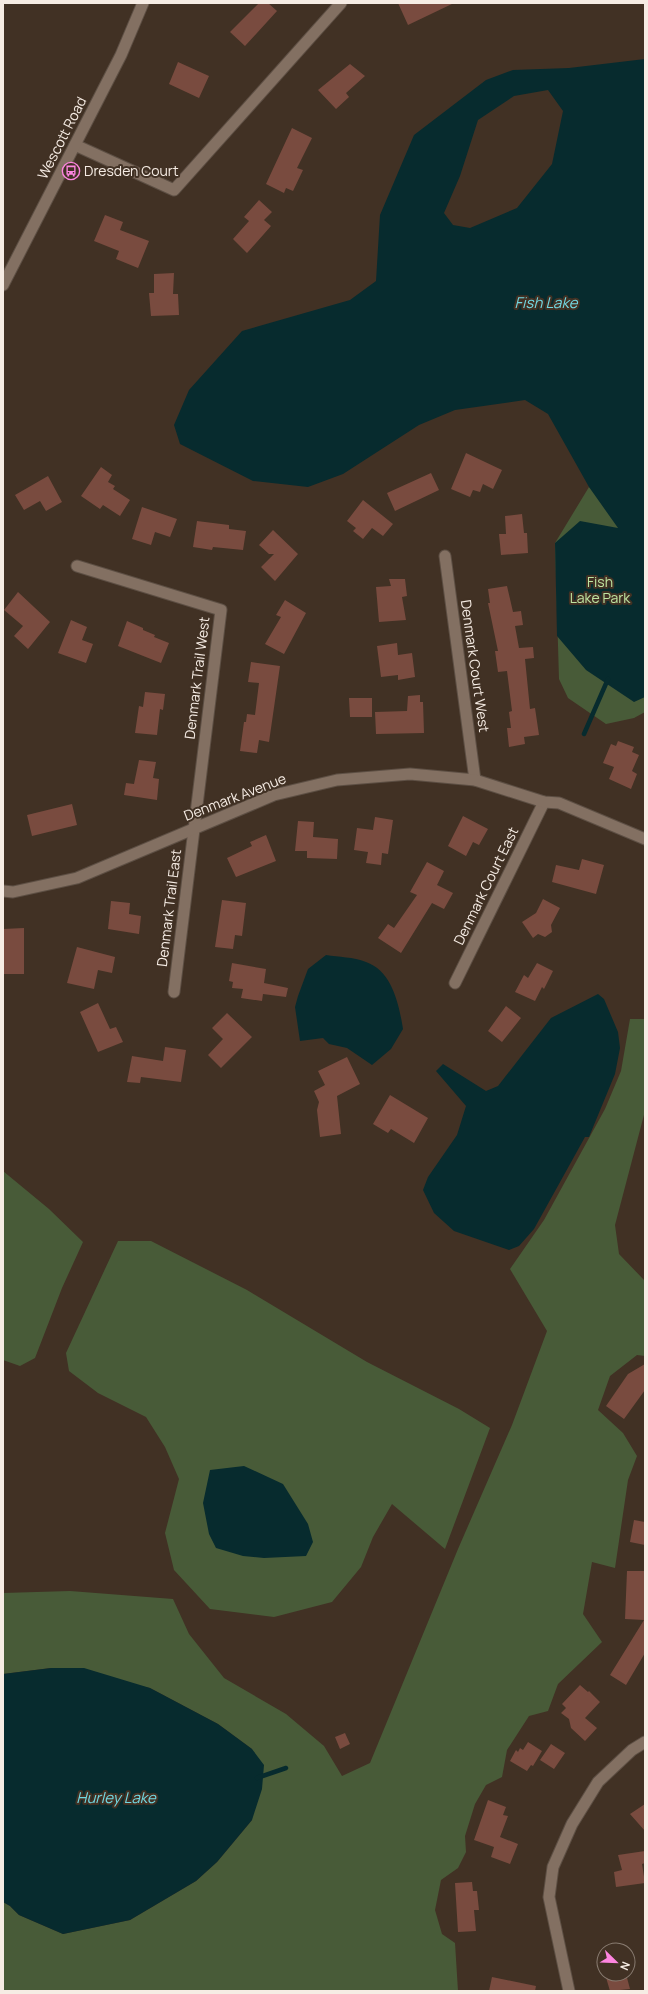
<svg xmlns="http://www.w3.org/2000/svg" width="648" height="1994" viewBox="0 0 648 1994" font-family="Manrope,sans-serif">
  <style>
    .green { fill: #485b38 }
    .water { fill: #072b2e; fill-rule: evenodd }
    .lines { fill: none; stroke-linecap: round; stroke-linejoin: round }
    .stream { stroke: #072b2e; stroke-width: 4.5 }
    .building { fill: #794b3f }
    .minor-casing { stroke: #5d4f44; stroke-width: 13 }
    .tertiary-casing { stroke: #5d4f44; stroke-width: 13 }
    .minor { stroke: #837062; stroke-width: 11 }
    .tertiary { stroke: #837062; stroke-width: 11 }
    .labels { text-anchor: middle; stroke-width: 4; stroke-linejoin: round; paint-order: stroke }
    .street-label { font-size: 14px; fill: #f6ece4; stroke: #413124 }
    .poi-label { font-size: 14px; fill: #f6ece4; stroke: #413124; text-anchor: start }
    .park-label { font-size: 14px; fill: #bfe4a1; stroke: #413124 }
    .water-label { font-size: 15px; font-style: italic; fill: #72d8e2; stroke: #413124 }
  </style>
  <rect width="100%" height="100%" fill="#413124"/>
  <path class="green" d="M589,487L645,528V712L634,718L606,724L568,698L559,679L555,543Z
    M630,1019H645V1111L615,1225L619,1254L645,1281V1356L637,1355L610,1376L598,1410L623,1433L637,1456L628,1480L615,1568L592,1562L583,1614L602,1642L558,1684L548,1711L529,1716L507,1750L502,1777L486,1785L475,1804L465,1836L466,1852L458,1868L441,1880L435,1910L442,1934L455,1943L458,1991H3V1902L10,1906L19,1915L63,1934L130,1920L196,1881L217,1862L252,1820V1749L218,1724L150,1688L51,1668L3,1674V1593L70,1591L173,1599L189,1634L224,1678L286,1714L324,1746L342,1776L370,1763L458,1549L512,1425L547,1331L510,1269L544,1220L605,1109L621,1071Z
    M3,1171L49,1209L83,1242L62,1288L35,1358L20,1366L3,1360Z
    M118,1241H151L247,1290L367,1362L459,1409L490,1428L445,1549L392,1504L373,1537L361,1567L332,1602L274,1617L210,1609L174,1570L165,1533L179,1479L165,1447L146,1417L98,1393L69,1371L66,1353Z"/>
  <path class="water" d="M645,59V697L634,702L586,670L557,636L555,543L580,521L618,528L589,487L548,414L525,400L455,410L419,425L343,474L308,487L253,481L180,444L174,425L189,390L242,331L350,300L376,281L380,215L414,135L486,80L513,70L569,68ZM548,90L563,111L552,164L517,208L470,228L453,225L444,213L460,176L478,120L514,96Z
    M326,955C339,957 353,957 366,962C392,971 399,1004 403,1029L391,1049L372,1065L347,1048L329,1044L323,1038L300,1041L295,1007L298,996L308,969Z
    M598,994L604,999L618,1032L620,1048L615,1074L589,1137H585L534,1229L519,1246L509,1250L454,1231L434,1213L423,1190L428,1177L457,1135L466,1106L436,1071L443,1064L486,1091L498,1086L551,1018Z
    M244,1466L283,1484L308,1524L313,1542L306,1556L264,1558L243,1556L216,1548L209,1534L203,1503L210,1470Z
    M51,1668H84L150,1688L218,1724L252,1749L264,1765L262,1789L252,1820L217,1862L196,1881L130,1920L63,1934L19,1915L10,1906L3,1902V1674Z"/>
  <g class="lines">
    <path class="stream" d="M584,734L608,679
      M257,1778L286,1768"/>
  </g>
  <path class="building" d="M259,3H268L277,11L245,46L230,32Z
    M398,3H454L408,25Z
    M178,62L209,76L199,98L169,84Z
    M350,64L365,76L346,93L349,97L336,109L318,90Z
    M292,128L312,138L297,168L303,170L293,191L286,188L284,193L266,184Z
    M259,200L272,212L264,220L271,226L247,253L233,239L249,221L244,217Z
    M105,215L123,222L120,230L149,241L138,268L116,259L119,251L94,241Z
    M174,273L173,294H178L179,315L151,316L149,293H154V274Z
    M466,453L502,470L493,489L483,484L480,492L473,490L470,497L451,489Z
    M101,467L112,475L108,482L115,486L113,489L130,500L120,516L103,505L100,509L81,496Z
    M431,473L439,490L395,511L387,493Z
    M48,476L62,502L46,511L40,501L24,510L15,495Z
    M363,500L393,524L383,536L372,528L363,539L353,531L356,528L347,521Z
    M142,507L177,519L170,537L155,532L151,545L132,539Z
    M522,514L524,533H527L528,553L501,555L499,534H506L505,516Z
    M197,521L229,525V529L246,531L243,550L213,547L212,550L193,547Z
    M273,530L298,554L275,581L261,567L274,554H269L259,545Z
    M389,579H405L407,596L402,597L406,620L379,622L376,587L391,586Z
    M507,586L513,612L521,611L523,625L515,626L519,648L533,647L534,658L525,659L530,709L535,708L539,735L524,737L525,744L509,747L507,728H511L509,712L512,711L507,671L498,672L495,651H498L488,603H490L488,589Z
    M18,592L50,622L28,649L14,636L23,626L4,610Z
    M285,600L306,613L284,654L265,644L281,617L276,615Z
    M71,620L87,627L82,640L93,644L86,663L58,653Z
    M127,621L143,628V630L155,635L154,637L169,643L161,663L118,646Z
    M397,643L398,655L412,653L415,677L398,680V675L381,677L377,646Z
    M251,662L280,666L269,742L259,740L257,753L240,751L244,722H246L247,714L255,715L259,683L248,682Z
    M145,692L165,694L163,710L160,709L157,735L135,733L139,706L143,707Z
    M420,695V702H423L424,733L376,734L375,712L407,711L408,696Z
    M349,698H372V717H350Z
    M618,741L634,747L632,752L639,755L632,771L637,774L631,789L609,779L614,767L603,763L611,744L616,746Z
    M139,760L156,762L153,778L159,779L157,800L124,795L126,783L134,784Z
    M72,804L77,825L32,836L27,815Z
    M463,816L488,829L479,845L473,842L466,856L448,846Z
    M375,817L393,820L388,854L382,853L381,865L366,863L368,852L354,850L357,828L373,830Z
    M298,821L314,822L313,837L338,839L337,859L307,858V851H295Z
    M266,835L276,861L236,877L227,858L252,846L250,842Z
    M582,859L604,865L596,894L552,882L556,865L579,870Z
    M427,862L444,871L437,885L453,893L444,909L432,903L401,953L378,938L388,924L394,928L417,895L410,892Z
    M543,899L560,908L551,925L552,932L545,937L538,934L533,938L522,922L536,913Z
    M222,900L246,903L242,936L235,935L233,949L215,947Z
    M111,901L130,903L129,914L141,916L139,934L108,929Z
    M24,928V974H3V929Z
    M77,947L115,957L112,973L98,970L94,989L67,983Z
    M232,963L266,969L264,983L288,988L286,997L263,994L262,1001L241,998L243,989L232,988L233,982L229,981Z
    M537,963L553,971L544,989L542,987L535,1001L515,992L524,975L528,978Z
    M98,1003L110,1029L116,1027L123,1042L98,1052L80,1012Z
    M506,1006L521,1018L502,1042L488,1031Z
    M227,1013L252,1037L221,1068L208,1055L223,1039L212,1028Z
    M165,1047L186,1050L181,1082L141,1077L140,1083L127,1082L132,1056L163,1061Z
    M347,1057L360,1084L337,1096L341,1134L320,1137L317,1110L319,1102L314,1091L325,1085L318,1071Z
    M390,1095L428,1118L414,1143L391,1129L388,1133L373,1124Z
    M645,1364V1390L624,1419L606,1406L628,1374Z
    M634,1520L645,1522V1545L630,1542Z
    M627,1571H645V1653L626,1685L610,1675L644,1620L625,1619Z
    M580,1685L588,1692L589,1691L600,1702L585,1718L597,1728L585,1741L571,1728L569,1719L561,1713L566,1708L562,1704Z
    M345,1733L350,1744L340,1749L335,1737Z
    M528,1742L542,1751L533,1766L531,1765L527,1771L510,1761L516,1750L518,1752L520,1748L523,1750Z
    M551,1744L565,1753L554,1769L540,1760Z
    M488,1800L506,1807L503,1815L508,1816L500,1837L518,1844L510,1864L491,1857L494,1847L474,1840Z
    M645,1804V1831L630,1814Z
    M645,1851V1863L642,1864L645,1883L616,1887L614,1872L622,1870L618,1855Z
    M472,1882L473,1891H477L479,1910H474L476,1931L458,1932L455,1883Z
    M605,1974H626L630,1989L610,1991Z
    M492,1977L536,1986L535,1991H489Z"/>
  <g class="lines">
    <defs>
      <path id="minor" d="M75,145L174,190L341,3
        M445,556L475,780
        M77,566L221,610L174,992
        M455,983L544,802
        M569,1991L549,1897L553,1867L572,1824L598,1782L632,1750L645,1742"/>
      <path id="tertiary" d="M3,285L121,55L143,3
        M3,891L13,892L77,878L274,795L337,780L410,774L475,780L544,802L559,803L645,839"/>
    </defs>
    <use href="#minor" class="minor-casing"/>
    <use href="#tertiary" class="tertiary-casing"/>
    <use href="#minor" class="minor"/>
    <use href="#tertiary" class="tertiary"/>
  </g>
  <defs>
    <symbol id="bus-ring" viewBox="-11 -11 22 22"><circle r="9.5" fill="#413124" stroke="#fe85e0" stroke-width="1.5"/><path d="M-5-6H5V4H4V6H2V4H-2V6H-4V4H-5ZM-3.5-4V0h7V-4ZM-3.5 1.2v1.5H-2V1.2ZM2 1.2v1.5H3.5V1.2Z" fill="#fe85e0"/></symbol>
  </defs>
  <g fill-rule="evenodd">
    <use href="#bus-ring" x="61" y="161" width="20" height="20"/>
  </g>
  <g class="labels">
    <g class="street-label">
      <text transform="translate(62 138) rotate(-63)" y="5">Wescott Road</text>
      <text transform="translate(475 666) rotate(82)" y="5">Denmark Court West</text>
      <text transform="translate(197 678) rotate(-83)" y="5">Denmark Trail West</text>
      <text transform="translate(235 797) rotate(-21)" y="5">Denmark Avenue</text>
      <text transform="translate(486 886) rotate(-64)" y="5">Denmark Court East</text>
      <text transform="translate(169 908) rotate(-83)" y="5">Denmark Trail East</text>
    </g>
    <g class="poi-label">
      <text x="84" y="176">Dresden Court</text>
    </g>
    <g class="park-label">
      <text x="600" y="587">Fish<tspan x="600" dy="16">Lake Park</tspan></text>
    </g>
    <g class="water-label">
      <text x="546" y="308">Fish Lake</text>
      <text x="116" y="1803">Hurley Lake</text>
    </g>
  </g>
  <rect width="648" height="1994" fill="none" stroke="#f6ece4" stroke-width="8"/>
  <g transform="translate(616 1962) rotate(113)"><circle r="19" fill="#413124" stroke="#897c71"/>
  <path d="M0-3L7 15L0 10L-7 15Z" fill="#fe85e0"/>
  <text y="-6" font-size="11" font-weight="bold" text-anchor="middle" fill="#f6ece4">N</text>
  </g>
</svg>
